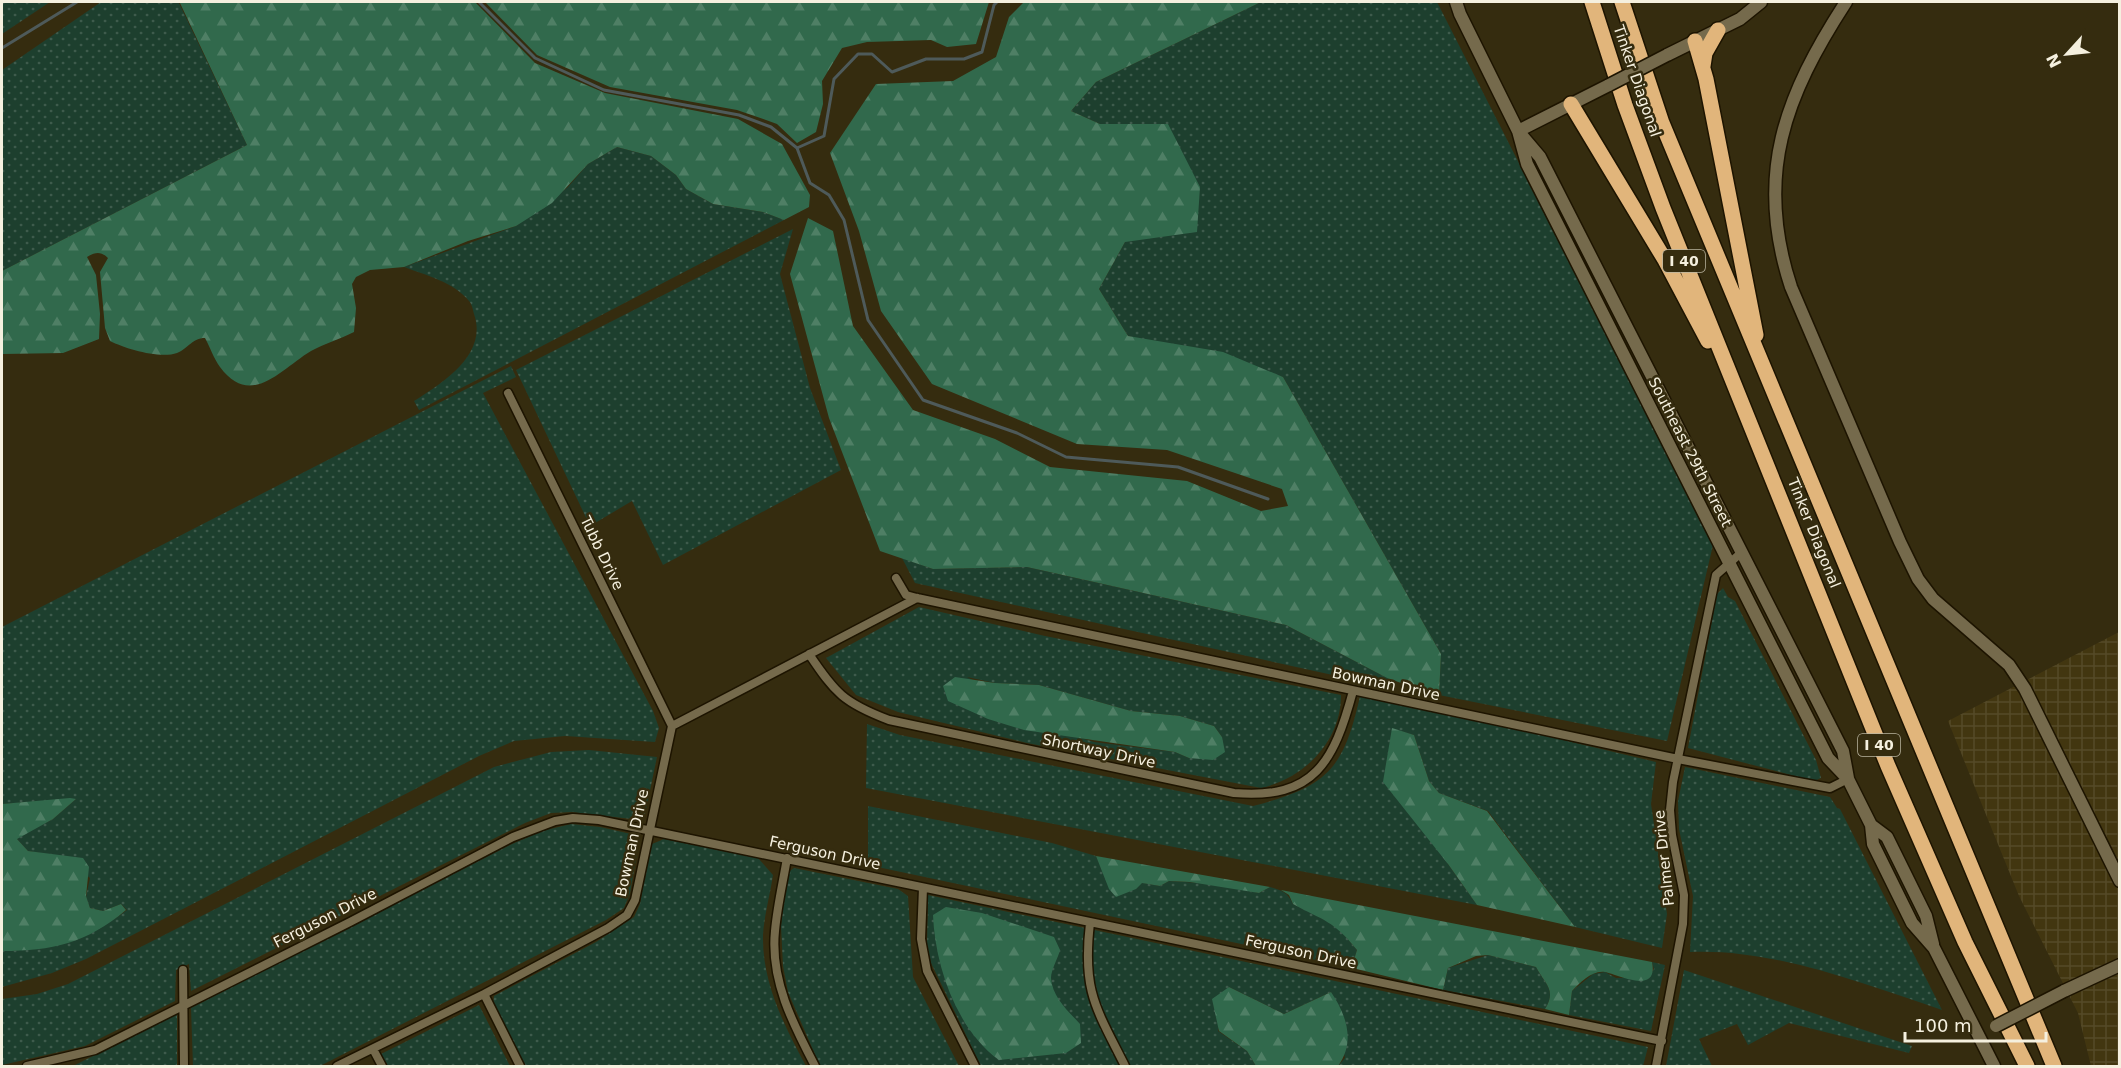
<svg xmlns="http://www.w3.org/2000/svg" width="2121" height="1068" viewBox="0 0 2121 1068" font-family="'DejaVu Sans',sans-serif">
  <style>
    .industrial { fill: url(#industrial-grid) }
    .grass { fill: url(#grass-dots); fill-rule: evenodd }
    .forest { fill: url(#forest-firs) }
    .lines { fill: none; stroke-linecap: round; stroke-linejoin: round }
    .stream { stroke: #4e5a5a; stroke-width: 3 }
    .minor-casing { stroke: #1d1400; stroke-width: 11 }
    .secondary-casing { stroke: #1d1400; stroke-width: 15 }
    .motorway-casing { stroke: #1d1400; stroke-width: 18 }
    .minor { stroke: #756a4c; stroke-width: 8 }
    .secondary { stroke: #756a4c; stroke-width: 12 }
    .motorway { stroke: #e1b57b; stroke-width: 15 }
    .secondary-bridge-casing { stroke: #1d1400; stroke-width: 15; stroke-linecap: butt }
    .secondary-bridge { stroke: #756a4c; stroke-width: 12 }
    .labels { text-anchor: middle; stroke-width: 5; stroke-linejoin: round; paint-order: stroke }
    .shield { fill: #352c0f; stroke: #bbb5a1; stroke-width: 1.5 }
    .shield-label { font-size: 14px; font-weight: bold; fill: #f5f0df }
    .street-label { font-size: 15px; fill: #f5f0df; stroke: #352c0f }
  </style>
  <defs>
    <pattern id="industrial-grid" width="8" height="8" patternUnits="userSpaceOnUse" patternTransform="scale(1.5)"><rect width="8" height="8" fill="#423610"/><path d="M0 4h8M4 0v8" fill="none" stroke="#554a27"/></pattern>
    <pattern id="grass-dots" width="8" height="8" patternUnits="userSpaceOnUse" patternTransform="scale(1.5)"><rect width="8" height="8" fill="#1d3f2e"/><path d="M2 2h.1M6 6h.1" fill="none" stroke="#3e5b4c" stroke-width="1.8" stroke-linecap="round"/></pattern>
    <pattern id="forest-firs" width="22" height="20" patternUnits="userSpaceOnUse" patternTransform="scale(1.5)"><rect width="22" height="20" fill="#31694c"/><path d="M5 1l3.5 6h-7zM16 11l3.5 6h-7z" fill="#4f7f65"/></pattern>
  </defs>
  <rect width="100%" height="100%" fill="#352c0f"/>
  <path class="industrial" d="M2119,632V1066H2091L2078,1013L2019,896L1948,721Z"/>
  <path class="grass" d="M2,2H50L2,34Z
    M101,2L179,3L247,145L2,271V70Z
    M1261,2H1437L1713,545L1667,741L1439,695L1441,654L1283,377L1128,336L1099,289L1125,242L1168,124H1100L1071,111L1096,82Z
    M617,147L651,156L676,175L686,189L713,204L763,212L784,220L419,410L414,401C444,382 488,354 474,314C473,310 472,304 469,301C454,282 425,275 404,267L516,226L568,187L588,164Z
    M793,229L780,274L810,388L841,470L663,565L632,501L590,526L516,370Z
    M511,366L516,377L483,393L653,711L659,728L655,742L565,736L514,741L479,756L86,959L52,973L2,987V951C39,951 97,934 127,910L121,904L103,911L90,908L86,897L90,878L63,857L28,851L16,838L53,819L76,799L2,804V627Z
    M902,558L933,569L1027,567L1286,625L1389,679H1351L915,583Z
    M1723,588L1728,597L1735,601L1816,760L1821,778L1814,781L1688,748L1717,594Z
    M919,607L1045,636L1341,695C1341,741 1305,778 1261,788L1027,743L898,712L856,695L826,658ZM967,677L995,683L1039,685L1131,711L1180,716L1214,726L1222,737L1189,758L1175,752L1094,742L1081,738Z
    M1361,692L1656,762L1651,804L1667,914L1662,948L1575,927L1488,811L1439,793L1429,781L1414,735L1392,729L1448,864L1477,905L866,788L867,724L900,735L1253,806C1330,786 1344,768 1361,692Z
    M589,750L657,757L645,814L640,820L572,812L551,813L525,823L191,991L189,964L176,970L175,1001L85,1046L2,1065V999L37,994L68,984L494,767L551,752Z
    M1685,767L1830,797L1837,808L1840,809L1942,1010C1864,984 1773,948 1690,952L1693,896L1679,829L1678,801Z
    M868,806L1052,843L1096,856L1105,876L1160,886L1169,881L1217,884L1259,893L1270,887C1282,890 1288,893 1293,904L1326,919L1342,932L1357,950L1353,963L1340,965L868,865Z
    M571,824L600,827L640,836L630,893L624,908L606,920L320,1066H193L191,1008L512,844L542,831Z
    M664,839L758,858L773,875C770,895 764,916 763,935C762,983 784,1025 806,1066H525L493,1004L494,996L596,942L634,917L640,904L649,851L652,844Z
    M794,868L898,889L908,896L913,977L959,1066H820L788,992L783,966L781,926L787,873Z
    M928,895L1648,1047L1643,1066H1338L1345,1058L1331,992L1284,1014L1229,987L1218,1031L1247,1051L1256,1066H981L931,963L927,946Z
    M1488,955L1536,967C1545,984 1557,990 1545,1009L1443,990L1448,968Z
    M1652,962L1665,965L1651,1031L1569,1015L1572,991L1593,974L1605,972L1616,978L1649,977L1654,969Z
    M1684,970L1912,1046L1909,1053L1789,1023L1748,1045L1737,1024L1699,1039L1712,1066H1666Z
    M479,1005L510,1066H388L381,1054Z
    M177,1014V1066H73Z"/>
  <path class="forest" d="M174,2H475L535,63L605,93L738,119L782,144L810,195L809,207L784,220L763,212L713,204L686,189L676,175L651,156L617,147L588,164L552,203L516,226L468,241L404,267L370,270L356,277L352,284L356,308L354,332C340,339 324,344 311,351C281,369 251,409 220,367C214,359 210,347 205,338C192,338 189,348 177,353C160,359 126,349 110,341L105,328L100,272L108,258C101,251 95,252 87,257L96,275L100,314L99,339L63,353L2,354V271L247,145L180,3Z
    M485,2H484H989L976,44L947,47L931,40L867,42L842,48L822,81L823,104L816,132L797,143L777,124L766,120L737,110L610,87L537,55Z
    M1024,2H1261L1096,82L1071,111L1100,124H1168L1200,187L1197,232L1125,242L1099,289L1128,336L1223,352L1283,377L1441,654L1439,695L1389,679L1286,625L1027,567L933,569L880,551L829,418L790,274L808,218L833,231L853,326L913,410L995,439L1050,467L1187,481L1261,511L1288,506L1282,489L1167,450L1077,444L932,384L881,311L859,231L830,153L876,84L953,81L996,57L1009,17Z
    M955,677L995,683L1039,685L1131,711L1180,716L1214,726L1222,737L1225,752L1213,760L1189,758L1175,752L1024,730L988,719L948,701L943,686Z
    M1392,728L1414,735L1429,781L1439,793L1487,811L1575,927L1477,905L1448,864L1383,782Z
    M70,798L76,799L53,819L17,839L28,851L83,858L89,867L86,896L90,908L103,911L121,904L126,910C87,943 52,951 2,951V804Z
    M1096,856L1270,887L1259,893L1190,882L1169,881L1160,886L1142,883L1136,889L1116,897L1109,889Z
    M1281,890L1652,962C1659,996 1616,974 1605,972C1592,970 1580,983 1572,991L1569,1015L1545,1009C1557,990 1545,984 1536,967L1488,955L1476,956L1448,968L1443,990L1340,965L1353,963L1357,950C1333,920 1324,921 1293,904L1289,895Z
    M946,907L982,913L1054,937L1060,950C1058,958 1051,970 1051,978C1052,997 1069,1012 1080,1024L1081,1043L1066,1053L999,1060C956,1029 935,965 933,915Z
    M1229,987L1284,1014L1331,992C1346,1014 1356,1042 1338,1066H1256L1247,1051L1219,1031L1212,999Z"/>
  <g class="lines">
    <path class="stream" d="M479,2L535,58L604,90L739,115L771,127L797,148L810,183L829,195L844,220L868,320L923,400L1017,433L1066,457L1178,467L1268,499
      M2,48L77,2
      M797,148L824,136L834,79L858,54H872L892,72L926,59H964L982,52L994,5L997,2"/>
    <defs>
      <path id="minor" d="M508,393L672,726
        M896,578L906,595L917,598L1678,759L1830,788L1848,779
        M809,654C835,693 844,703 889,720L1234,793C1315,800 1334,761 1353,691
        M787,858C783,882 777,907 775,931C770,980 793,1024 815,1066
        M923,888L921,939L927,971L975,1066
        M1090,923C1082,991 1096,1008 1125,1066
        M183,970L184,1066
        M484,994L520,1066
        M373,1049L382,1066
        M27,1066L95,1050L350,922L513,837L555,821L573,818L599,820L1662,1041
        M337,1066L484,994L608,928L627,915L635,900L672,726L917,598
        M1656,1066L1683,924L1684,895L1672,835L1670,810L1673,782L1716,575L1742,552"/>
      <path id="secondary" d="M1456,2L1460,14L1518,131L1540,157L1843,751L1848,778
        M1846,2C1785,96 1754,175 1791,287L1900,542L1918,579L1933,599L2009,665L2025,689L2120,881
        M1667,55L1740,19L1761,2
        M1518,131L1527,164L1828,758L1848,779L1871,825L1873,844L1912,923L1934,948L1994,1066
        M1518,131L1609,85
        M1871,825L1887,837L1926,916L1933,944
        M2064,991L2120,965"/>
      <path id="motorway" d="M1592,2L1625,105L1663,208L1888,766L1965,942L2027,1066
        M1622,2L1662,123L2054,1066
        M1695,41L1706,79L1756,335
        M1703,66L1705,53L1718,30
        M1571,104L1665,260L1708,341"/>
    </defs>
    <use href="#minor" class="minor-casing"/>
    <use href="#secondary" class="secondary-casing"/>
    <use href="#motorway" class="motorway-casing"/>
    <use href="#minor" class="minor"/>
    <use href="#secondary" class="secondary"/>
    <use href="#motorway" class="motorway"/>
    <defs>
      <path id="secondary-bridge" d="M1609,85L1667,55
        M1996,1026L2064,991"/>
    </defs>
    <use href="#secondary-bridge" class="secondary-bridge-casing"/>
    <use href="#secondary-bridge" class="secondary-bridge"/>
  </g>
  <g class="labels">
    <g class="shield">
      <rect x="1663" y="250" width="42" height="22" rx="4.5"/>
      <rect x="1858" y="734" width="42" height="22" rx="4.5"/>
    </g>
    <g class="shield-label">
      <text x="1684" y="266">I 40</text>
      <text x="1879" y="750">I 40</text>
    </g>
    <g class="street-label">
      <text transform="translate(1637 81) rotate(71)" y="5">Tinker Diagonal</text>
      <text transform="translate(1690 452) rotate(63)" y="5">Southeast 29th Street</text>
      <text transform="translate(1814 533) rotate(68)" y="5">Tinker Diagonal</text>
      <text transform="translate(602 553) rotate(64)" y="5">Tubb Drive</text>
      <text transform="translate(1386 684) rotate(12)" y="5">Bowman Drive</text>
      <text transform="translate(1099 751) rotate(12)" y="5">Shortway Drive</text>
      <text transform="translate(632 843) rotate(-78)" y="5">Bowman Drive</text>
      <text transform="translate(825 853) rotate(12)" y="5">Ferguson Drive</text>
      <text transform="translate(1664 858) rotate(-96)" y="5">Palmer Drive</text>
      <text transform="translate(325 918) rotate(-27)" y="5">Ferguson Drive</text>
      <text transform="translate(1301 952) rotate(12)" y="5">Ferguson Drive</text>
    </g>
  </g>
  <rect width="2121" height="1068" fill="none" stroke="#f5f0df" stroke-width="6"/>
  <g transform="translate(2067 54) rotate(243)" stroke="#352c0f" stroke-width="4.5" paint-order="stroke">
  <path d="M0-4.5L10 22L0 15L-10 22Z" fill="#f5f0df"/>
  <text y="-9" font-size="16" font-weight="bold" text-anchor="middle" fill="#f5f0df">N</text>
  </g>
  <path d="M1905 1032v9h141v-9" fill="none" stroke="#f5f0df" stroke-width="3"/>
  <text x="1914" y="1032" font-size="18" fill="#f5f0df" stroke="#352c0f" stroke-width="4.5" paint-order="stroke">100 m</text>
</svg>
